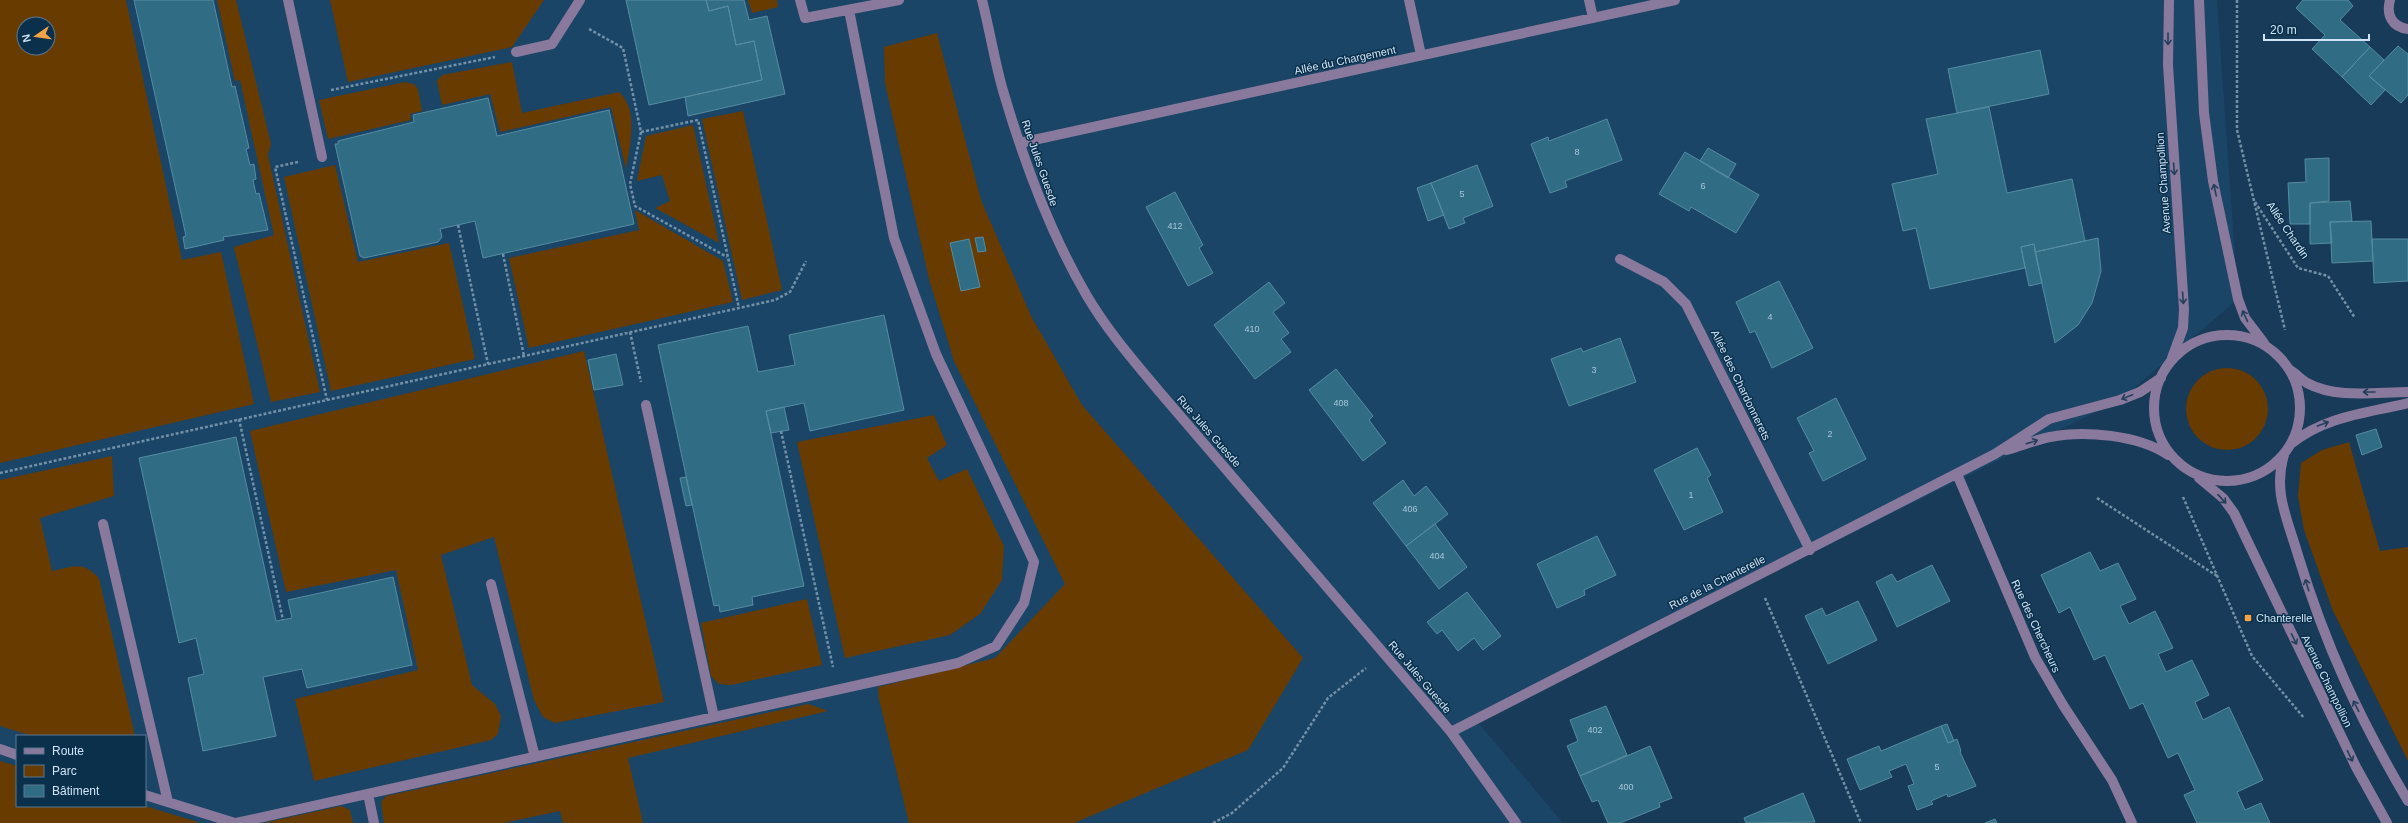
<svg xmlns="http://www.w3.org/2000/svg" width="2408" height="823" viewBox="0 0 2408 823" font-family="Arial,sans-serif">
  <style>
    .built { fill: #1a4567; fill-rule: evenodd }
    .green { fill: #683b00; fill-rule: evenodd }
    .building { fill: #306d84; stroke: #568ca1 }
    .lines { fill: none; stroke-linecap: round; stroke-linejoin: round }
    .path { stroke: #7490a7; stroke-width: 2.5; stroke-dasharray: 3 2; stroke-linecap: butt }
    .minor { stroke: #89799c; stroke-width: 10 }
    .oneway { stroke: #243f5c }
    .poi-dot { fill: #f5a246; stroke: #0b304c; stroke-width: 1.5 }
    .labels { text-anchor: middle; stroke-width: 3; stroke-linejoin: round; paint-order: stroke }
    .number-label { font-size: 9px; fill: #a8c6da }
    .street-label { font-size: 11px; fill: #d0e4f6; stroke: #0b304c }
    .poi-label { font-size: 11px; fill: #d0e4f6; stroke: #0b304c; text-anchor: start }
  </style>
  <rect width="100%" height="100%" fill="#173b58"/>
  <path class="built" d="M0,0H2217L2238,299L2120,400L1476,720L1563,823H0ZM24,24H48V48H24ZM17,736H145V806H17Z"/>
  <path class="green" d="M0,0H126L182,260L221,252L254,404L0,463ZM24,24H48V48H24Z
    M217,0H236L271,144L268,155L320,392L271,402L234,247L274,235L240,80L235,81Z
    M330,0H544L512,47L348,82Z
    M748,0H777L778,7L752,13Z
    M937,33L981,200L1031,316L1082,405L1303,658L1248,750L1074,823H909L879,699L878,687L995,658L1065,584L954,361L929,279L885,83L884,47Z
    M512,62L522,113L619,92C639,110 630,145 626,169L611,107L500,132L490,94L442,105L437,81L442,75Z
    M405,82L414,84L418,89L422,111L410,114L411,120L328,139L319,100Z
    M743,111L782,290L742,300L702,119Z
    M693,125L719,243L655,208L670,201L662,175L637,181L646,136Z
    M335,165L358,262L449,243L475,359L331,391L284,177Z
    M635,210L723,261L733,302L529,348L509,258L639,230Z
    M584,351L664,702L555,723L543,717L534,700L494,537L441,555L472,685L495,704L501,716L498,734L491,740L314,781L295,699L418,670L396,570L286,592L250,431Z
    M2186 409a41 41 0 1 1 82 0a41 41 0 1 1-82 0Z
    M934,415L947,445L927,458L939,481L967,469L1004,546L1002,580L980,614L950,635L845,658L797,442Z
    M2349,442L2380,551L2408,547V761L2333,611L2304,530L2298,496L2301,463L2322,450Z
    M112,456L114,496L40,518L52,571C74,567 81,560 99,578L135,736H32L0,726V480Z
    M807,599L822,665L731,685L719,684L711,676L701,623Z
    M808,704L828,711L628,758L643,823H563L560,811L503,823H384L381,802L386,796Z
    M0,761L17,766V806H145L201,823H0Z
    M341,806L350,810L353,823H263Z"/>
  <path class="building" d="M134,0H213L232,87L235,86L249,148L246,149L250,165L254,164L256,179L253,180L256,194L259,193L268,230L223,237L224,240L185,249L183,237L186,236Z
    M626,0H706L709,11L728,6L736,45L754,41L762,80L649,105Z
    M706,0H744L749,20L767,16L785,94L688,116L685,97L762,80L754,41L736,45L728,6L709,11Z
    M2303,0H2348L2353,6L2340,20L2370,47L2342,77L2312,49L2325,35L2296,8Z
    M2398,46L2408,54V95L2401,103L2369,76Z
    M2370,47L2384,60L2369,76L2385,90L2371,105L2342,77Z
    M2040,50L2049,94L1957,113L1948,69Z
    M488,98L497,136L609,110L634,224L483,258L475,221L440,229L442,237L438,242L364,258L360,256L335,144H338V141L414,122L413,115Z
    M1989,107L2007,193L2072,179L2085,241L2035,252L2034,244L2021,247L2025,268L1930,289L1916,228L1903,231L1892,184L1938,174L1926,119Z
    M1607,119L1622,160L1565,181L1567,187L1550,193L1531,144L1548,137L1549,141Z
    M1708,148L1736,164L1728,178L1700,161Z
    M1685,152L1759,195L1736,233L1691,207L1689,211L1659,194Z
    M2329,158V201L2310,203V224H2290L2288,183L2306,182L2305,159Z
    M1477,165L1493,206L1463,218L1465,223L1449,229L1431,183Z
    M1431,183L1444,215L1428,221L1417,188Z
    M1175,192L1203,245L1199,248L1213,273L1188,286L1146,207Z
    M2350,201L2352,221L2330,222L2332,243L2310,244V203Z
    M2371,221L2373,261L2332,263L2330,222Z
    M983,237L986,251L978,252L975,238Z
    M2098,238L2101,271L2092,303L2078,325L2055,343L2035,252Z
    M969,239L980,287L961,291L950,243Z
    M2372,239H2408V281L2374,283Z
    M2034,244L2042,283L2029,286L2021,247Z
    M1779,281L1813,348L1772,368L1755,331L1750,333L1736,302Z
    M1269,282L1285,303L1273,312L1289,333L1281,339L1291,352L1255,379L1214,325Z
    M884,315L904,410L810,431L804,403L766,411L804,586L752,597L753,605L720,612L719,605L714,606L658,345L748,326L758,372L795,365L789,335Z
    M1620,338L1636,382L1569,406L1551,359L1581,348L1583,352Z
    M616,354L623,385L594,390L588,360Z
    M1336,369L1373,416L1369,420L1386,443L1363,461L1309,390Z
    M1836,398L1866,459L1823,481L1809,453L1814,451L1797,418Z
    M784,407L789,430L771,433L766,411Z
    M2376,429L2382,447L2362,455L2356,435Z
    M236,437L276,621L292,618L288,600L393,577L412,665L307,688L302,669L263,677L276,736L203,751L188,678L204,674L196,638L179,643L139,458Z
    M1697,448L1711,475L1707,478L1723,512L1684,530L1654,470Z
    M686,477L692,505L686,506L680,478Z
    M1403,480L1414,496L1426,486L1448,514L1406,546L1373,503Z
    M1435,524L1467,567L1439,589L1406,546Z
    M1597,536L1616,575L1584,590L1585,595L1557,608L1537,564Z
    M2090,552L2100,571L2118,563L2136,599L2120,606L2129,624L2155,611L2173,648L2158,654L2166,672L2192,660L2209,695L2195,702L2203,720L2229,707L2263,780L2237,792L2245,810L2261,803L2270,823H2197L2184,795L2195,790L2178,753L2168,758L2143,703L2130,709L2105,655L2094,660L2070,607L2059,613L2041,575Z
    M1932,565L1950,601L1897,627L1876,582L1892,574L1897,582Z
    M1467,592L1501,636L1483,650L1474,638L1458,651L1442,630L1437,634L1427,622Z
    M1858,601L1877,640L1828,664L1805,616L1822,608L1826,616Z
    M1606,706L1627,755L1580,776L1567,746L1578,741L1570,720Z
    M1947,724L1954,741L1948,743L1941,726Z
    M1941,726L1948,743L1957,739L1961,751L1960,752L1976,786L1948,797L1947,794L1931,801L1933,804L1917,810L1908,786L1914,784L1906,764L1889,771L1892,777L1860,790L1847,759L1879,746L1881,751Z
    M1650,746L1672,798L1659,803L1660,807L1620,823H1608L1598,800L1592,802L1580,776Z
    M1803,793L1815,822L1746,823L1744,818Z
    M1995,819L1997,823H1985Z"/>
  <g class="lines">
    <path class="path" d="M2237,0V130L2285,330
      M589,29L623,48L641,132L698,120L739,308
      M331,90L495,57
      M641,132L630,184L635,206L727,257
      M298,162L275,167L327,400
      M2255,202L2298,268L2328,276L2355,318
      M458,225L488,364
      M503,254L524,356
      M630,332L641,382
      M239,419L283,620
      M781,431L833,667
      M0,473L775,300L790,292L806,261
      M2183,497L2252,656L2304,718
      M2097,498L2217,576
      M1765,598L1861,823
      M1213,823L1232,813L1283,768L1328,698L1366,668"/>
    <path class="minor" d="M288,0L322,157
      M800,0L805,18L899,0
      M982,0C990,31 995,64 1004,94C1025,165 1050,233 1087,296C1107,330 1133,360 1158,390L1417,692L1451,732L1516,823
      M1409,0L1421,55
      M1589,0L1593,18
      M2169,0L2168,65L2184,309L2183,328L2172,358
      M2199,0L2204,113L2213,181L2238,299L2245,318L2264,343
      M2390,0C2386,15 2392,27 2408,29
      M516,52L552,44L580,0
      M1020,143L1675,0
      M1620,259L1664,282L1686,304L1810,550
      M2154 408a73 73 0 1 1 146 0a73 73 0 1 1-146 0Z
      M2290,370C2296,374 2301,379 2307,383C2336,399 2376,392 2408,392
      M646,405L714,717
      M2292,443C2326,416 2367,413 2408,403
      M2006,450C2021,446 2035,440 2050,437C2084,430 2139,435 2168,455
      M2284,455C2273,491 2287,518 2297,552C2325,645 2359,718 2408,801
      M1957,474L2035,657L2063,705L2112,780L2132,823
      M2199,478L2223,498L2234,513L2356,767L2387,823
      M103,524L168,802
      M491,584L535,757
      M1451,732L1995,454L2049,419L2120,400L2140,392L2161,378
      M0,749L17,755
      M368,794L374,823
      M145,795L235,823
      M236,823L958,663L996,646L1024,603L1034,562L936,354L894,238L849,10"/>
  </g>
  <defs><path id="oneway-shaft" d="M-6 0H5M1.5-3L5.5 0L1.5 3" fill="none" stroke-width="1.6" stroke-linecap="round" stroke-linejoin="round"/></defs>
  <g class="oneway">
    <use href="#oneway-shaft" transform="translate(2168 39) rotate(90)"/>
    <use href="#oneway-shaft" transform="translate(2174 169) rotate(86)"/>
    <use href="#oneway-shaft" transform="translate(2215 190) rotate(-102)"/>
    <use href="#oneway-shaft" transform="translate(2183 298) rotate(86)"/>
    <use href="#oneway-shaft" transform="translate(2245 316) rotate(-115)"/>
    <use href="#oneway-shaft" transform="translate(2369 392) rotate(180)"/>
    <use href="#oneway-shaft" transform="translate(2127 397) rotate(158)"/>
    <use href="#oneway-shaft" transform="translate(2323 424) rotate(-20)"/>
    <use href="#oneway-shaft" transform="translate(2032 442) rotate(-18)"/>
    <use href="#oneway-shaft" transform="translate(2222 499) rotate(47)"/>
    <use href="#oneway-shaft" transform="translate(2307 585) rotate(-107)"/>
    <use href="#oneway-shaft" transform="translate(2294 639) rotate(64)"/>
    <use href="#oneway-shaft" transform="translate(2356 706) rotate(-117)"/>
    <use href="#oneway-shaft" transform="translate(2350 756) rotate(64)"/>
  </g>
  <rect class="poi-dot" x="2244" y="614" width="8" height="8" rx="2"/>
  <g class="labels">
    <g class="number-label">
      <text x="1577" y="155">8</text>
      <text x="1703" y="189">6</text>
      <text x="1462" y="197">5</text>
      <text x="1175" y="229">412</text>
      <text x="1770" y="320">4</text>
      <text x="1252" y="332">410</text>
      <text x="1594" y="373">3</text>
      <text x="1341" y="406">408</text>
      <text x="1830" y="437">2</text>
      <text x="1691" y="498">1</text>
      <text x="1410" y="512">406</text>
      <text x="1437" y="559">404</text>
      <text x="1595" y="733">402</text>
      <text x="1937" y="770">5</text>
      <text x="1626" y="790">400</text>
    </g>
    <g class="street-label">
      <text transform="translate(1345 60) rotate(-12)" y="4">Allée du Chargement</text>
      <text transform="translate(1040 163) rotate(71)" y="4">Rue Jules Guesde</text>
      <text transform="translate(2163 183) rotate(-94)" y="4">Avenue Champollion</text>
      <text transform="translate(2288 230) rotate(56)" y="4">Allée Chardin</text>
      <text transform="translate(1741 385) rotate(64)" y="4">Allée des Chardonnerets</text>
      <text transform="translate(1209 431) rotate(49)" y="4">Rue Jules Guesde</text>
      <text transform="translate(1717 582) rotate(-27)" y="4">Rue de la Chanterelle</text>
      <text transform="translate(2036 626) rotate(65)" y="4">Rue des Chercheurs</text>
      <text transform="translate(1420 677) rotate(50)" y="4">Rue Jules Guesde</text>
      <text transform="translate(2327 681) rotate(64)" y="4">Avenue Champollion</text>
    </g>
    <g class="poi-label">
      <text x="2256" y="622">Chanterelle</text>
    </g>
  </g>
  <rect x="16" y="735" width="130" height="72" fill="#0b304c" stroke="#5a7890"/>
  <rect x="24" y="748" width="20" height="6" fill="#89799c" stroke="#5a7890"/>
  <text x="52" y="755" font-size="12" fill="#d0e4f6">Route</text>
  <rect x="24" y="765" width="20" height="12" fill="#683b00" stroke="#5a7890"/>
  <text x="52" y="775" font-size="12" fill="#d0e4f6">Parc</text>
  <rect x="24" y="785" width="20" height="12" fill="#306d84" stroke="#5a7890"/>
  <text x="52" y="795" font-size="12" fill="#d0e4f6">Bâtiment</text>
  <g transform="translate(36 36) rotate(257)"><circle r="19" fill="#0b304c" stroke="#5a7890"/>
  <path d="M0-3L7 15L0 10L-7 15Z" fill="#f5a246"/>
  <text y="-6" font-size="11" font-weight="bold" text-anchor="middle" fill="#d0e4f6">N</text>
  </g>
  <path d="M2264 34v6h105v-6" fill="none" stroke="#d0e4f6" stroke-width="2"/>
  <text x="2270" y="34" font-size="12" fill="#d0e4f6" stroke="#0b304c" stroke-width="3" paint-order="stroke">20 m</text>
</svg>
